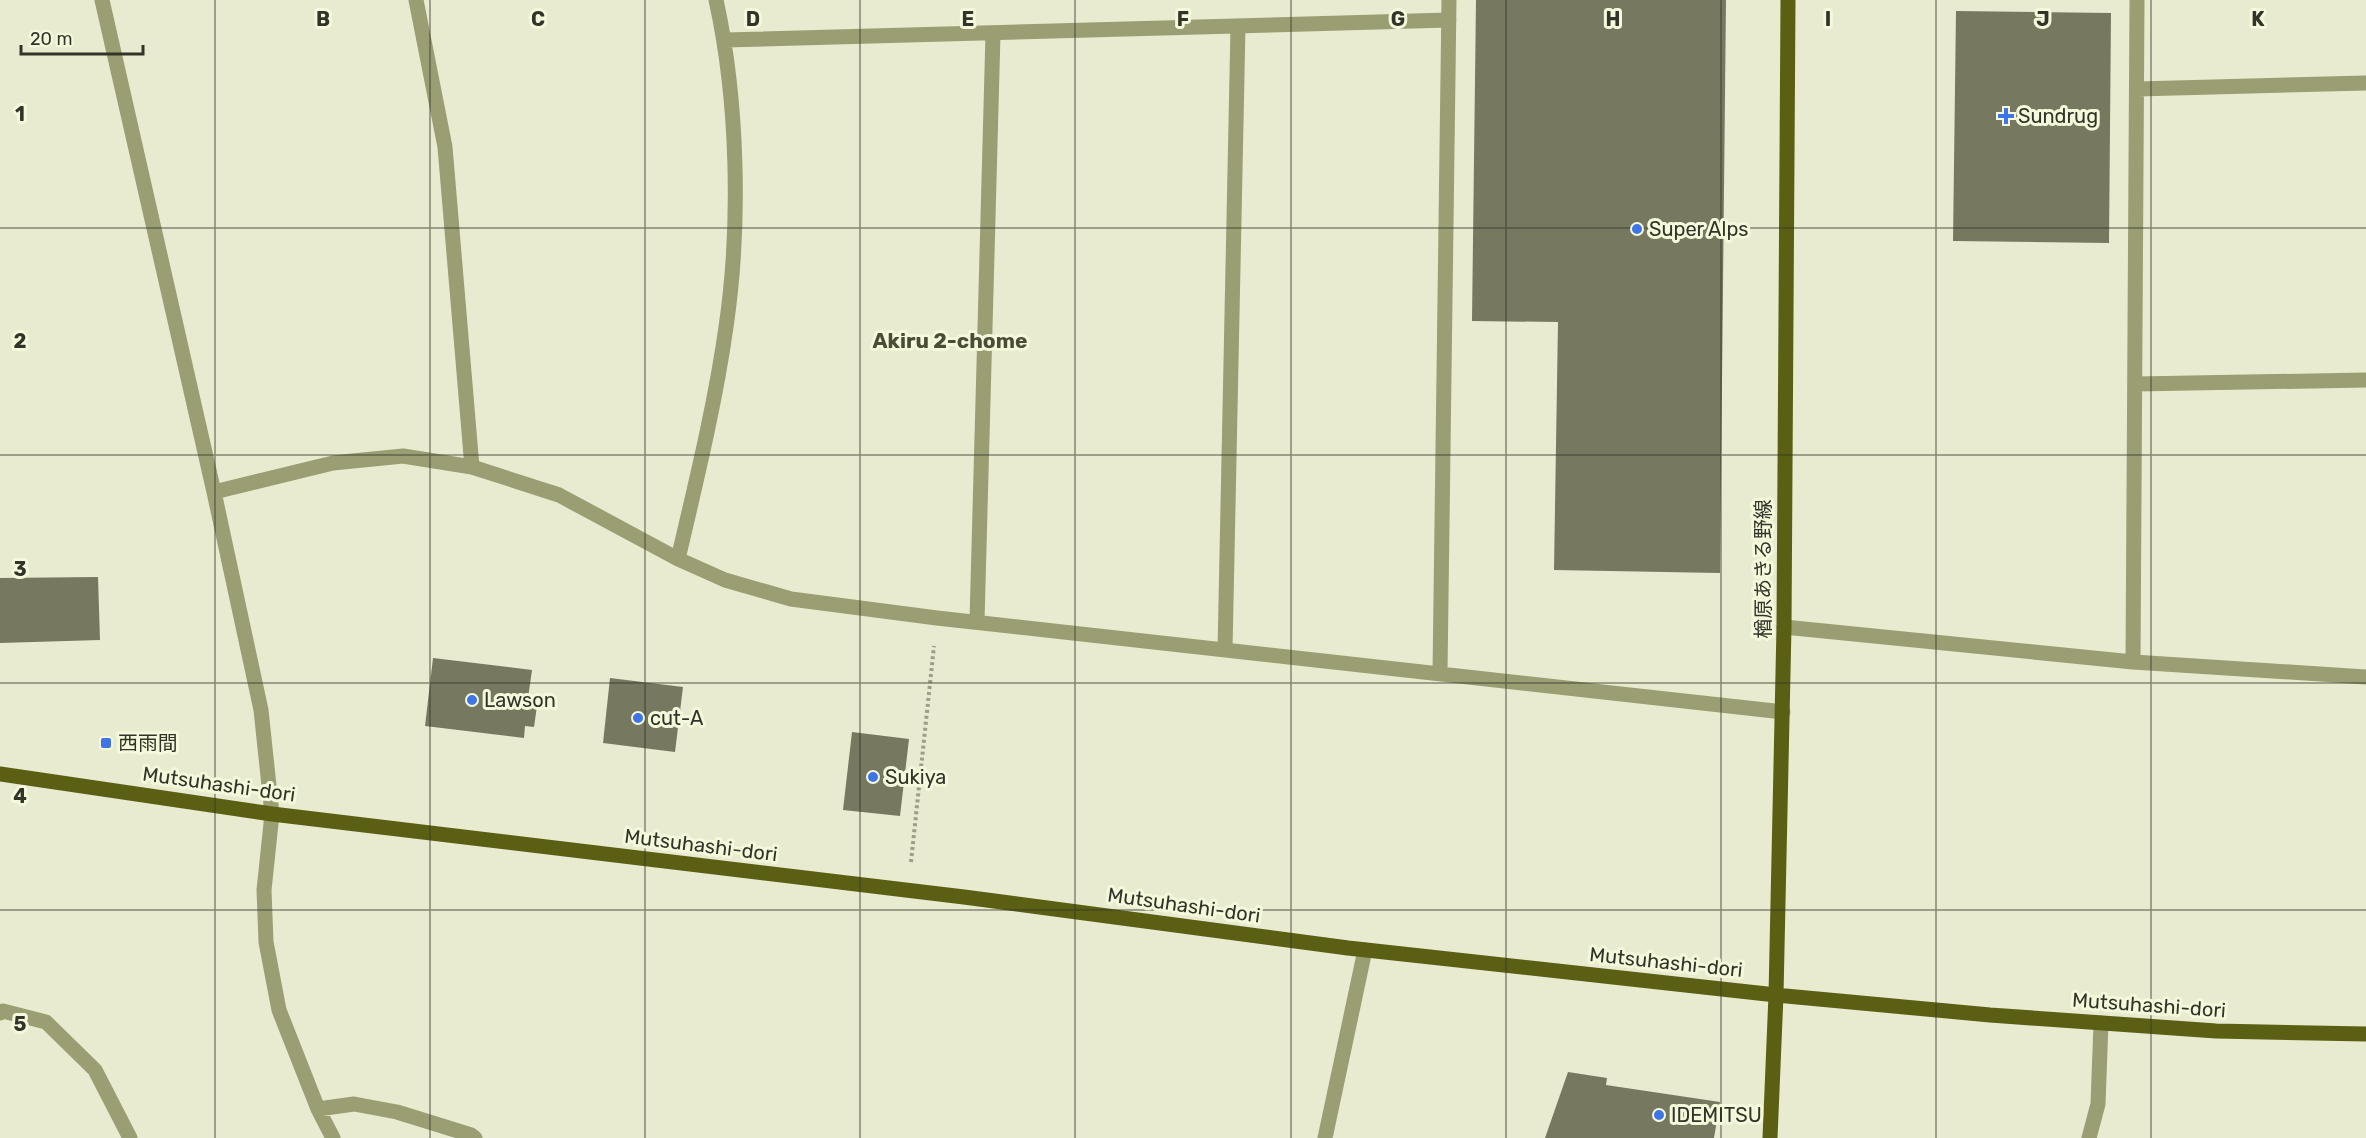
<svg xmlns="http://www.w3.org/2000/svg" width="2366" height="1138" viewBox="0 0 2366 1138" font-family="Rubik,'Noto Sans JP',sans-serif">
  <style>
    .building { fill: #767960 }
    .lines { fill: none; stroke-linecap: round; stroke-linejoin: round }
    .path { stroke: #9b9e89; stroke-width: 4; stroke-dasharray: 3 3; stroke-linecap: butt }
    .minor { stroke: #9a9e72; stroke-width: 15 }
    .major { stroke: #5b5f14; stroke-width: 15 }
    .grid { fill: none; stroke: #333429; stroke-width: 1.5; stroke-opacity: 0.55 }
    .poi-dot { fill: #3e74e5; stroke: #f5f9dc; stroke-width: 2 }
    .labels { text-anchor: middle; stroke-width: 6; stroke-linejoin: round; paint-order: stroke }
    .poi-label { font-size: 20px; fill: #333429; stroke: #f5f9dc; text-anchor: start }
    .street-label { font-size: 20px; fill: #333429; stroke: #f5f9dc }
    .neighbourhood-label { font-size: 21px; font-weight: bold; fill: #4b4d36; stroke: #f5f9dc }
    .grid-label { font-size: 20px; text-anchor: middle; font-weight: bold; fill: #333429; stroke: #f5f9dc; stroke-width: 6; stroke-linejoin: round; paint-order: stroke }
  </style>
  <rect width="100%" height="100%" fill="#e8ebcf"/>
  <path class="building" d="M1476,0H1726L1720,573L1554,570L1558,322L1472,321Z
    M1956,11L2111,13L2109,243L1953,241Z
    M98,577L100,640L0,643V578Z
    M433,658L532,670L528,698L538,699L534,727L525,726L524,738L425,726Z
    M610,678L683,687L675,752L603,743Z
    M852,732L909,739L900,816L843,810Z
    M1568,1072L1607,1078L1606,1085L1720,1102L1714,1138H1545Z"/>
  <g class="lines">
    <path class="path" d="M911,862L934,646"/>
    <path class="minor" d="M102,0L214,492L261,710L272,814L264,890L266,942L279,1010L318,1109L333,1138
      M416,0L445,147L472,467
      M725,40L1449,20
      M2137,89L2366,83
      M2136,384L2366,380
      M214,492L333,463L403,456L472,467L559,495L678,559L725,580L791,599L937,618L1783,712
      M678,559C696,482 715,405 726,327C741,225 738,100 716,0
      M977,621L993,34
      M1784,627L2133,662L2366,677
      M1225,650L1238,27
      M2133,662L2137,0
      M1440,673L1449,0
      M0,1013L3,1011L46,1022L95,1070L130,1138
      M318,1109L354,1104L397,1112L471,1135L475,1138
      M1325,1138L1365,950
      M2089,1138L2098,1104L2101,1023"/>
    <path class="major" d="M0,774L272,814L964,897L1348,948L1776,995L1990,1015L2216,1031L2366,1034
      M1770,1138L1776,995L1784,627L1788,0"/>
  </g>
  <path class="grid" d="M215,0V1138M430,0V1138M645,0V1138M860,0V1138M1075,0V1138M1291,0V1138M1506,0V1138M1721,0V1138M1936,0V1138M2151,0V1138M0,228H2366M0,455H2366M0,683H2366M0,910H2366"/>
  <g class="poi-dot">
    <path d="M2003 107h6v6h6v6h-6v6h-6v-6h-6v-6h6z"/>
    <circle cx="1637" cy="229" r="6"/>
    <circle cx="472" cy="700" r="6"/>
    <circle cx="638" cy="718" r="6"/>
    <rect x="100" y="737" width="12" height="12" rx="3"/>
    <circle cx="873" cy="777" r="6"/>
    <circle cx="1659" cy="1115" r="6"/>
  </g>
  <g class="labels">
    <g class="poi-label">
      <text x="2018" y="123">Sundrug</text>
      <text x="1649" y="236">Super Alps</text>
      <text x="484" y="707">Lawson</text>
      <text x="650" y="725">cut-A</text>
      <text x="118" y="750">西雨間</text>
      <text x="885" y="784">Sukiya</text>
      <text x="1671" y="1122">IDEMITSU</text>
    </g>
    <g class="street-label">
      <text transform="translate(1763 569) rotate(-90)" y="7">楢原あきる野線</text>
      <text transform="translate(219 784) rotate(8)" y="7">Mutsuhashi-dori</text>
      <text transform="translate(701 845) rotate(7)" y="7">Mutsuhashi-dori</text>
      <text transform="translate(1184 905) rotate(8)" y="7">Mutsuhashi-dori</text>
      <text transform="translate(1666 962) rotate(6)" y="7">Mutsuhashi-dori</text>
      <text transform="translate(2149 1005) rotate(4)" y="7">Mutsuhashi-dori</text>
    </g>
    <g class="neighbourhood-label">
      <text x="950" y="348">Akiru 2-chome</text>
    </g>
  </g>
  <g class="grid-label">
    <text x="323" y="26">B</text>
    <text x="538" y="26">C</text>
    <text x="753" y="26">D</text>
    <text x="968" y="26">E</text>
    <text x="1183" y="26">F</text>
    <text x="1398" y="26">G</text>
    <text x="1613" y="26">H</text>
    <text x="1828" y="26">I</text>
    <text x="2043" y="26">J</text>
    <text x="2258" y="26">K</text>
    <text x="20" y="121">1</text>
    <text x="20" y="348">2</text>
    <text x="20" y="576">3</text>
    <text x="20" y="803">4</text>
    <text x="20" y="1031">5</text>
  </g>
  <path d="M21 45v9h122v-9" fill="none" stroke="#333429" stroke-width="3"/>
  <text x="30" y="45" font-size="18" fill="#333429" stroke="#f5f9dc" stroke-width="4.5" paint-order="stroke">20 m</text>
</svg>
